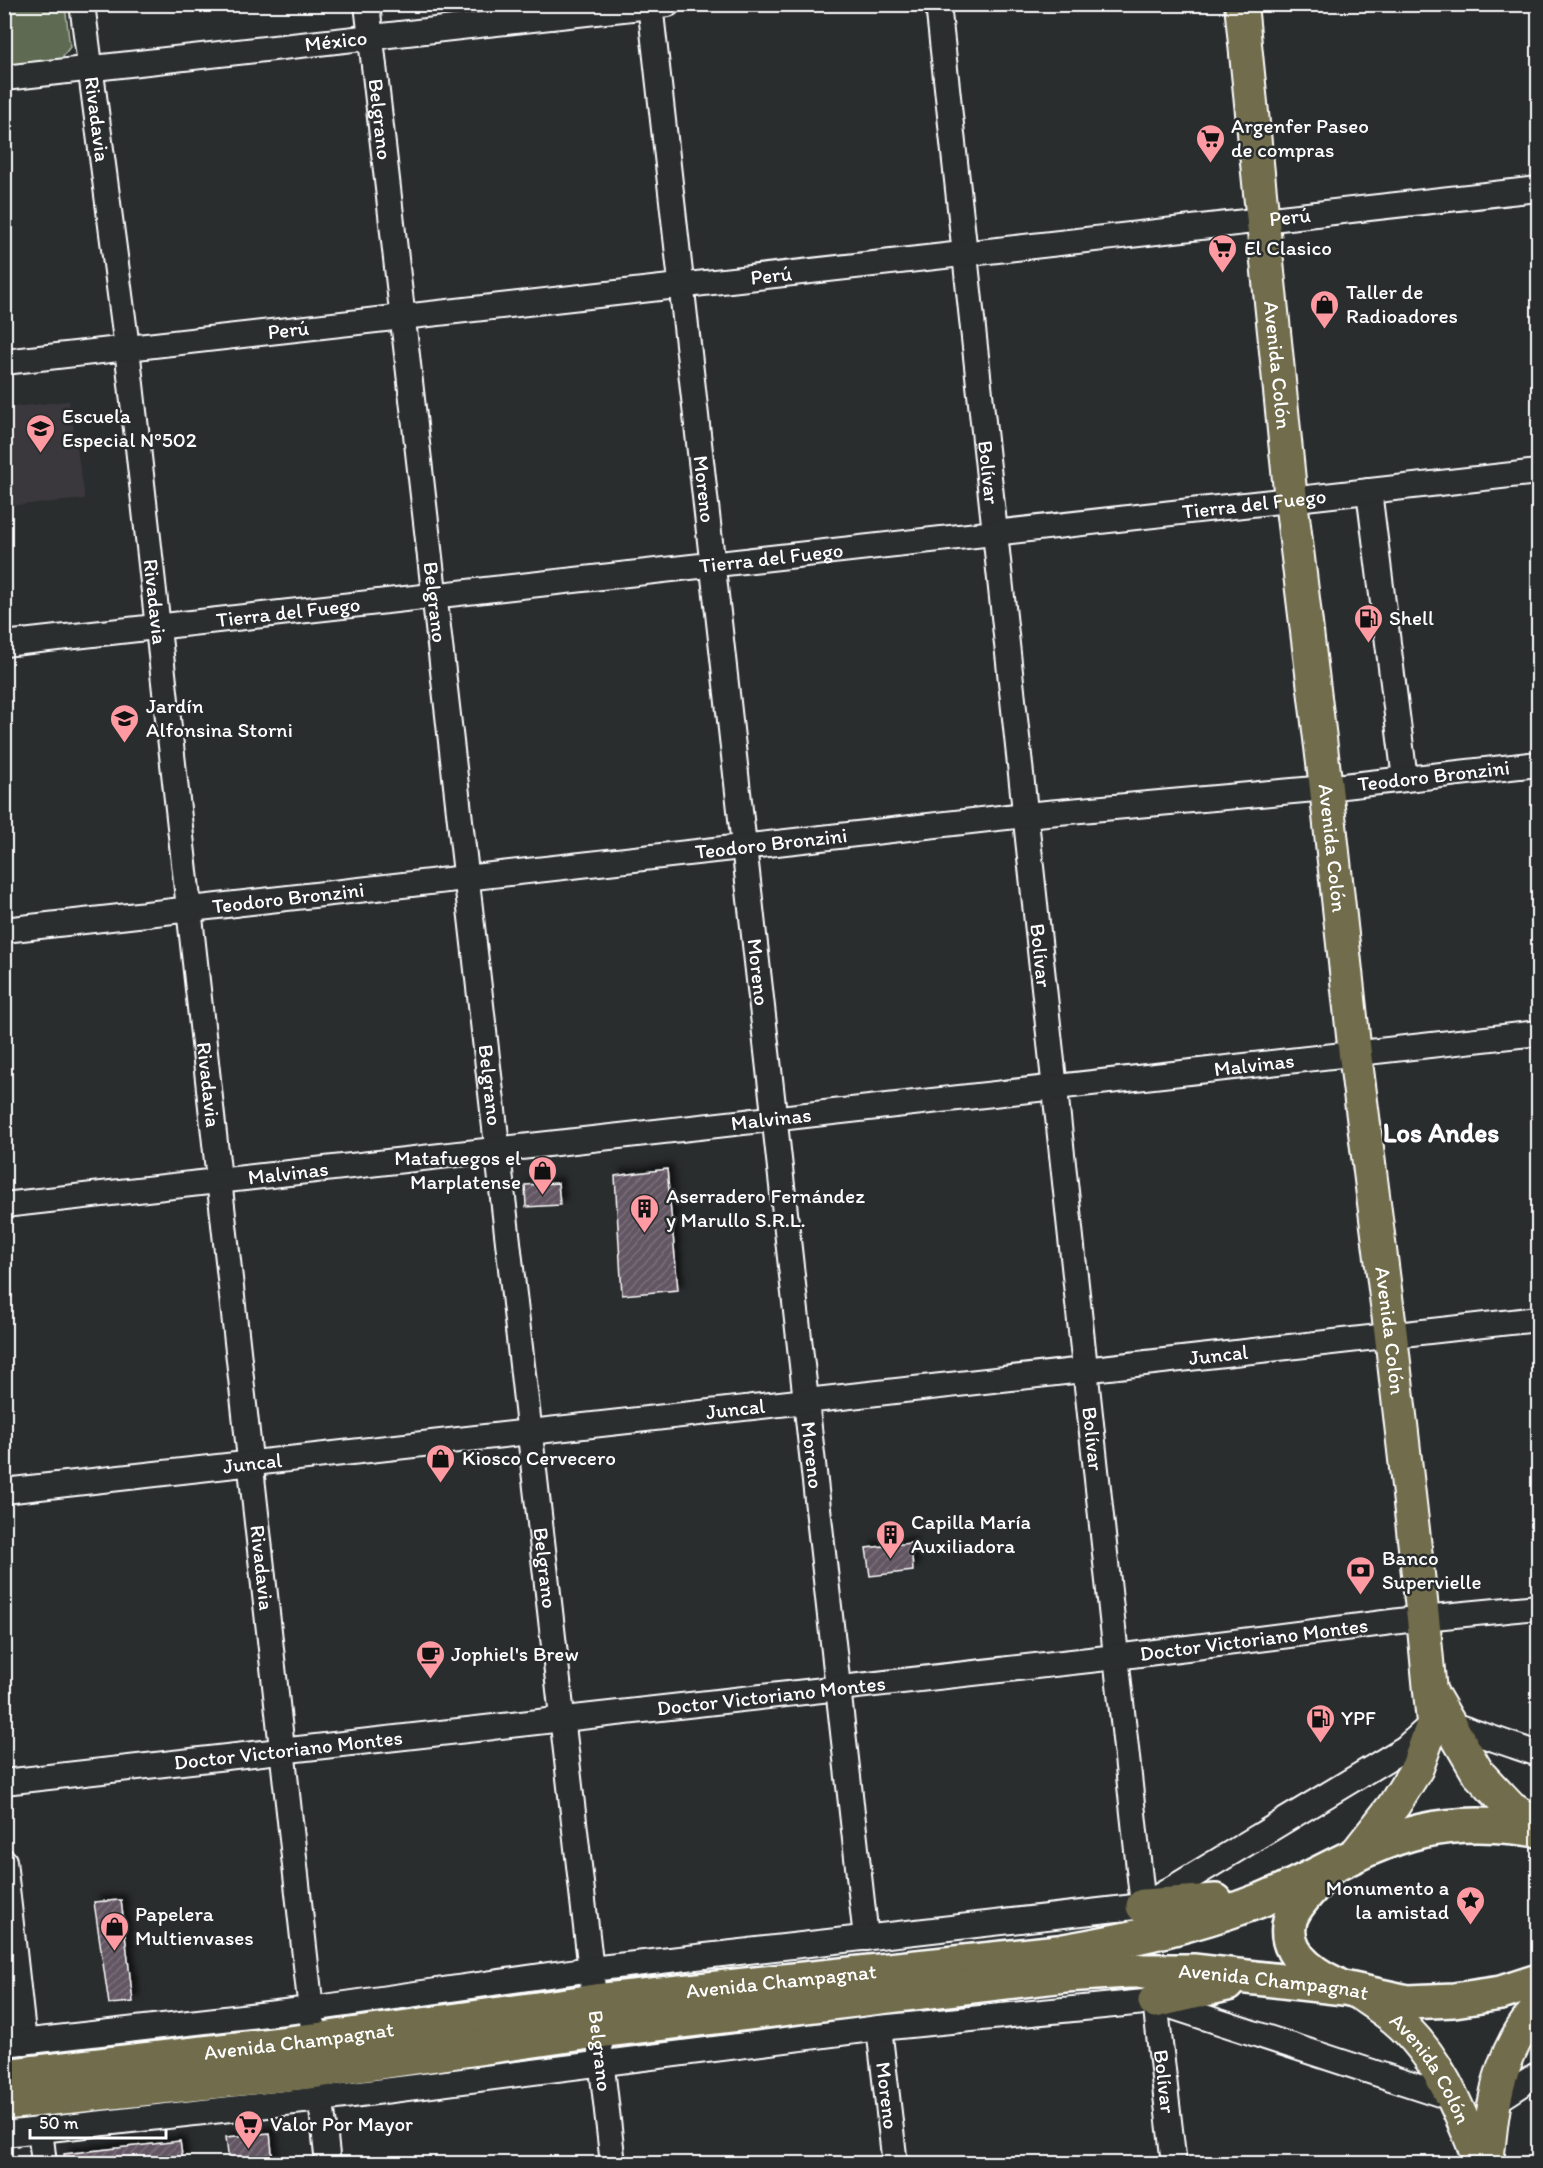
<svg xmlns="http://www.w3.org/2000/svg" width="1543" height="2168" viewBox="0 0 1543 2168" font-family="Itim,sans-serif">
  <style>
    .built { fill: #3b393e }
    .grass { fill: url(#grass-tufts); stroke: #aeb5a8; stroke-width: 1.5 }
    .park { fill: #5e6b52; stroke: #aeb5a8; stroke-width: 1.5 }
    .building { fill: url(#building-hatch); stroke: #fff; stroke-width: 1.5; filter: url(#shadow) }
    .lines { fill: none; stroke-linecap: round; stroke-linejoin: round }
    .minor-casing { stroke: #fff; stroke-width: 28 }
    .major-casing { stroke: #fff; stroke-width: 36 }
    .highway-casing { stroke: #fff; stroke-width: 38 }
    .minor { stroke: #2a2d2e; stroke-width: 24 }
    .major { stroke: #716c4b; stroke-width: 32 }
    .highway { stroke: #716c4b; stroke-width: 33 }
    .labels { text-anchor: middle; stroke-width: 5; stroke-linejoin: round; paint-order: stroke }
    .street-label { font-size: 21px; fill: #fff; stroke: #2a2d2e }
    .poi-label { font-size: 21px; fill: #fff; stroke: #2a2d2e; text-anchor: start }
    .district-label { font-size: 27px; font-weight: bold; fill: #fff; stroke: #2a2d2e }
  </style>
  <defs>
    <pattern id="grass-tufts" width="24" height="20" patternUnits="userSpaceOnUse" patternTransform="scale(1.5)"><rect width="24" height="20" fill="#5e6b52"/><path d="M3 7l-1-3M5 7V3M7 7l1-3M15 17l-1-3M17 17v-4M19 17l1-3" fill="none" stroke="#76816c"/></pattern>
    <pattern id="building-hatch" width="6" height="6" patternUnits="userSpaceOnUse" patternTransform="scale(1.5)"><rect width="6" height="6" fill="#645663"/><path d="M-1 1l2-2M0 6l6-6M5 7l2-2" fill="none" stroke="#7b6f7a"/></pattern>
    <filter id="shadow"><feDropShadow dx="5.5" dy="-5.5" stdDeviation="3" flood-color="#0009"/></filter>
  </defs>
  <rect width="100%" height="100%" fill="#2a2d2e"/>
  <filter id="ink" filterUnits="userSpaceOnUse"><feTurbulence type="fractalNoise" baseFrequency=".0167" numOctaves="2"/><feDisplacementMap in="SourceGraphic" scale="12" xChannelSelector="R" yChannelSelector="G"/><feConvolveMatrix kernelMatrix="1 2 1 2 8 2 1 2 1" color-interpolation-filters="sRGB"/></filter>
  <g filter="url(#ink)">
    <path class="built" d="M69,401L85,499L5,506V408Z"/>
    <path class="grass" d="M279,2024L285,2028L5,2065L4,2054Z"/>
    <path class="park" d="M4,5H65L70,47L60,60L5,65Z"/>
    <path class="building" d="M667,1169L678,1290L622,1295L615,1176Z
      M558,1183L560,1205L526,1207L525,1185Z
      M911,1543L913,1571L870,1576L866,1548Z
      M121,1900L133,2002L109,2004L94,1902Z
      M270,2133L273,2163H229L226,2137Z
      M180,2141L183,2163H65L64,2154Z"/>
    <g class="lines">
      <defs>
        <g id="minor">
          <path id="s1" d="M82,4L127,348L328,2164"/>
          <path id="s2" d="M367,4L613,2164"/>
          <path id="s3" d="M650,4L866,1938"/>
          <path id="s4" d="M938,4L1143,1906"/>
          <path id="s5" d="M4,78L668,4"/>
          <path id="s6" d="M4,362L1538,189"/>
          <path d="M1369,491L1405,779"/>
          <path id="s7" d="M4,644L1538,472"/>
          <path id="s8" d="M4,930L1025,815L1326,788L1538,764"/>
          <path id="s9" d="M4,1205L1538,1033"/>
          <path id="s10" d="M4,1491L1538,1319"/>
          <path d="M1450,1724L1538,1754"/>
          <path id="s11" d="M4,1782L1116,1657L1423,1618L1538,1607"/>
          <path d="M4,1861L24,2042"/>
          <path id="s12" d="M1155,2001L1174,2164"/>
          <path id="s13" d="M879,2028L895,2164"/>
          <path d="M4,2044L311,2009L591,1969L1143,1906L1405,1748L1433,1723"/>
          <path d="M1493,2103L1538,2074"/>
          <path d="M40,2129L44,2164"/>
          <path d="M4,2134L321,2099L879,2028L1155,2001L1455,2099"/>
        </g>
        <g id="major">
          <path id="s14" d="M1241,4L1291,500L1326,788L1355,1054L1391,1336L1423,1618L1433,1723L1417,1768L1394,1805L1354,1856"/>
          <path d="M1432,1694L1478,1773L1511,1808L1538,1825"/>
          <path id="s15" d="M1357,1992C1370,2001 1383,2009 1395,2019C1439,2056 1460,2112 1481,2164"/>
          <path d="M1487,2164C1493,2104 1497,2055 1538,2008"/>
        </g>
        <g id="highway">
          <path d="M1324,1875C1314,1886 1294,1905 1290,1920C1282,1952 1310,1972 1335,1984"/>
          <path d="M1143,1906L1216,1901"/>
          <path d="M1155,2001L1227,1984"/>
          <path id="s16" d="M4,2076L315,2040L595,2001L1058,1952C1129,1940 1199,1925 1266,1898C1318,1877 1365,1844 1421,1831C1459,1822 1500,1824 1538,1830"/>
          <path id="s17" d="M4,2103L318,2071L597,2031L1065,1975L1128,1971H1193L1344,1988L1408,2002L1454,2000L1501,1993L1538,1981"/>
        </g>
      </defs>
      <use href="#minor" class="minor-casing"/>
      <use href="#major" class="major-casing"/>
      <use href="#highway" class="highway-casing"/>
      <use href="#minor" class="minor"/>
      <use href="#major" class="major"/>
      <use href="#highway" class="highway"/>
    </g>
  </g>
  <defs>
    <symbol id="supermarket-pin" viewBox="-11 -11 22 30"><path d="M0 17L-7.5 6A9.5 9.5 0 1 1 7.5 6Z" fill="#ff9aa2" stroke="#2a2d2e"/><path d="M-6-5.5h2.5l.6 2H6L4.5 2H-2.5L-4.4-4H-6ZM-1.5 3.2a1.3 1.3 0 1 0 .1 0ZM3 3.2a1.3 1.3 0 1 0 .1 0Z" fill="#111"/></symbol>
    <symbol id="shop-pin" viewBox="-11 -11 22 30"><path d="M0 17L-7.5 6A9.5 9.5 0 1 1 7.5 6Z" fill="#ff9aa2" stroke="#2a2d2e"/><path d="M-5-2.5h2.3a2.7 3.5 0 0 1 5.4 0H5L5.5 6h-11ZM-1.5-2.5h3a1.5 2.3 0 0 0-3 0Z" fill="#111"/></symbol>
    <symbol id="school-pin" viewBox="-11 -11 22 30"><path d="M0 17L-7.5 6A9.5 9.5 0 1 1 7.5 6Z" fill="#ff9aa2" stroke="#2a2d2e"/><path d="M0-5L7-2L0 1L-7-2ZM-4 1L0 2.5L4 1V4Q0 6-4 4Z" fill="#111"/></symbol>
    <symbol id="fuel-pin" viewBox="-11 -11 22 30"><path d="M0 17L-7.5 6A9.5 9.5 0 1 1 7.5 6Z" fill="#ff9aa2" stroke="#2a2d2e"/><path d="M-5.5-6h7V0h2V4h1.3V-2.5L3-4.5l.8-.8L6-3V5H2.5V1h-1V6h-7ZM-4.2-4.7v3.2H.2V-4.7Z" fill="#111"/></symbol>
    <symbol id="building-pin" viewBox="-11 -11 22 30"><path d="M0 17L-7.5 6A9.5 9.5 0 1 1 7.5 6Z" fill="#ff9aa2" stroke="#2a2d2e"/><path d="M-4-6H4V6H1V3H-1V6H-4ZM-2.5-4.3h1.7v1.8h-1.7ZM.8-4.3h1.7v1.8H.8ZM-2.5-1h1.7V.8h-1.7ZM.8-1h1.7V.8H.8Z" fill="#111"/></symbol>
    <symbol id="bank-pin" viewBox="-11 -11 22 30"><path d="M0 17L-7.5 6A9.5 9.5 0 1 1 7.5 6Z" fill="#ff9aa2" stroke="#2a2d2e"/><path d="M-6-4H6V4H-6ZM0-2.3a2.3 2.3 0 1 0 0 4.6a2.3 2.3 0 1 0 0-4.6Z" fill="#111"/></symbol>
    <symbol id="cafe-pin" viewBox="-11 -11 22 30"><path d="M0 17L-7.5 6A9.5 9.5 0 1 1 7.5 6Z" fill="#ff9aa2" stroke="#2a2d2e"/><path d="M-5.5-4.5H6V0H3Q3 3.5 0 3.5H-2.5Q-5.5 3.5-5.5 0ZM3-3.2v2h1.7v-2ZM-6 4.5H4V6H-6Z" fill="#111"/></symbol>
    <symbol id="sight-pin" viewBox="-11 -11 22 30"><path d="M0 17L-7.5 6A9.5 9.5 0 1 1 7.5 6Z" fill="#ff9aa2" stroke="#2a2d2e"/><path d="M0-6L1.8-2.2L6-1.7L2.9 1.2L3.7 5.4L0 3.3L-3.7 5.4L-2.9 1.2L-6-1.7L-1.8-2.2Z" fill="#111"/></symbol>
  </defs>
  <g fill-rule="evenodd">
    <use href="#supermarket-pin" x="1194" y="122" width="33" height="45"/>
    <use href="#supermarket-pin" x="1206" y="232" width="33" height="45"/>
    <use href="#shop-pin" x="1308" y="288" width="33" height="45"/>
    <use href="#school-pin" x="24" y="412" width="33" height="45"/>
    <use href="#fuel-pin" x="1352" y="602" width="33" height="45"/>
    <use href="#school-pin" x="108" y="702" width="33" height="45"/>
    <use href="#shop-pin" x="526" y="1154" width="33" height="45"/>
    <use href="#building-pin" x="628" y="1192" width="33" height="45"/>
    <use href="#shop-pin" x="424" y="1442" width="33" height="45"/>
    <use href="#building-pin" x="874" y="1518" width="33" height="45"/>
    <use href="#bank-pin" x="1344" y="1554" width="33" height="45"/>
    <use href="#cafe-pin" x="414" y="1638" width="33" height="45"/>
    <use href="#fuel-pin" x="1304" y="1702" width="33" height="45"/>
    <use href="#sight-pin" x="1454" y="1884" width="33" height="45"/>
    <use href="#shop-pin" x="98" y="1910" width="33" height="45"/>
    <use href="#supermarket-pin" x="232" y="2108" width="33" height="45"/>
  </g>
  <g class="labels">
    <g class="street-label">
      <text dy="7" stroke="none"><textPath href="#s5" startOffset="334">México</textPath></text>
      <text dy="7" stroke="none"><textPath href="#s1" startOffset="116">Rivadavia</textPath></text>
      <text dy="7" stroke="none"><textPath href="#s2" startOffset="116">Belgrano</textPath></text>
      <text dy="7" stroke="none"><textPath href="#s6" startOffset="1294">Perú</textPath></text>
      <text dy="7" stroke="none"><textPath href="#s6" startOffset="772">Perú</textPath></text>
      <text dy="7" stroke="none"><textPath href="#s6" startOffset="286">Perú</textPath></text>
      <text dy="7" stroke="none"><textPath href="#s14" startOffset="363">Avenida Colón</textPath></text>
      <text dy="7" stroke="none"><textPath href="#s4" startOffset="471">Bolívar</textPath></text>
      <text dy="7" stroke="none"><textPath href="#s3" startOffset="488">Moreno</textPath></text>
      <text dy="7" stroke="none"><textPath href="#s7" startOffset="1258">Tierra del Fuego</textPath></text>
      <text dy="7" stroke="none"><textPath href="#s7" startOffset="772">Tierra del Fuego</textPath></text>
      <text dy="7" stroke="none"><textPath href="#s1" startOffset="602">Rivadavia</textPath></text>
      <text dy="7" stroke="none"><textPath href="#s2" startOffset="602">Belgrano</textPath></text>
      <text dy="7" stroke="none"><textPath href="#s7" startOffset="286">Tierra del Fuego</textPath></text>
      <text dy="7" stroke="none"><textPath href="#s8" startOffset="1438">Teodoro Bronzini</textPath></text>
      <text dy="7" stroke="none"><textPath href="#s8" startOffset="772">Teodoro Bronzini</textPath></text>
      <text dy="7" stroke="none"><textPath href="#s14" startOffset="849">Avenida Colón</textPath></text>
      <text dy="7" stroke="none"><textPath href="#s8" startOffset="286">Teodoro Bronzini</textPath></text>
      <text dy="7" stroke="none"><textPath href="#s4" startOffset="957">Bolívar</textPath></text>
      <text dy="7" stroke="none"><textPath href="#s3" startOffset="974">Moreno</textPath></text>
      <text dy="7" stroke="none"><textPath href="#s9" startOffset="1258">Malvinas</textPath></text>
      <text dy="7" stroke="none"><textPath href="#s1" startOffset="1088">Rivadavia</textPath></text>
      <text dy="7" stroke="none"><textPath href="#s2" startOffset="1088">Belgrano</textPath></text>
      <text dy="7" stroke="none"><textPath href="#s9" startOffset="772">Malvinas</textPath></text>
      <text dy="7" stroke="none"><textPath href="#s9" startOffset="286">Malvinas</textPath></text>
      <text dy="7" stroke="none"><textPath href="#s14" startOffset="1335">Avenida Colón</textPath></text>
      <text dy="7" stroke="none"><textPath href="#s10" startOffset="1222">Juncal</textPath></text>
      <text dy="7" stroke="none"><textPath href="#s10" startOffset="736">Juncal</textPath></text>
      <text dy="7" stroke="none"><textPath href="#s4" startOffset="1443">Bolívar</textPath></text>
      <text dy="7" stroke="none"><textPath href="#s3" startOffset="1460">Moreno</textPath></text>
      <text dy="7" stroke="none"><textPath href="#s10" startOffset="250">Juncal</textPath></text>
      <text dy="7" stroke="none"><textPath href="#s1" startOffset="1574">Rivadavia</textPath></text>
      <text dy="7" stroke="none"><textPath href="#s2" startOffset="1574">Belgrano</textPath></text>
      <text dy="7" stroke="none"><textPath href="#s11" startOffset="1258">Doctor Victoriano Montes</textPath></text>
      <text dy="7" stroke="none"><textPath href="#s11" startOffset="772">Doctor Victoriano Montes</textPath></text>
      <text dy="7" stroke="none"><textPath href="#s11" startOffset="286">Doctor Victoriano Montes</textPath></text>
      <text dy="7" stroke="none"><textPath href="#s16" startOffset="783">Avenida Champagnat</textPath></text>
      <text dy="7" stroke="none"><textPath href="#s17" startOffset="1278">Avenida Champagnat</textPath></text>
      <text dy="7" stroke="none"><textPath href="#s16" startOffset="297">Avenida Champagnat</textPath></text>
      <text dy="7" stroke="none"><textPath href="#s2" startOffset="2060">Belgrano</textPath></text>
      <text dy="7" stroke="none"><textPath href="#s15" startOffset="108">Avenida Colón</textPath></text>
      <text dy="7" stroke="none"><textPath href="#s12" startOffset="81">Bolívar</textPath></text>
      <text dy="7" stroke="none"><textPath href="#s13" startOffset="68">Moreno</textPath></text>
    </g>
    <g class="poi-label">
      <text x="1231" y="133">Argenfer Paseo<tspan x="1231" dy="24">de compras</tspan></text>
      <text x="1244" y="255">El Clasico</text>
      <text x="1346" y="299">Taller de<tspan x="1346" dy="24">Radioadores</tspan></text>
      <text x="62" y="423">Escuela<tspan x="62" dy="24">Especial Nº502</tspan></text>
      <text x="1389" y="625">Shell</text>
      <text x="146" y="713">Jardín<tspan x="146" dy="24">Alfonsina Storni</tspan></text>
      <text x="521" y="1165" text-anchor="end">Matafuegos el<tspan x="521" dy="24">Marplatense</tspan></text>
      <text x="666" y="1203">Aserradero Fernández<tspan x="666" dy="24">y Marullo S.R.L.</tspan></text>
      <text x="462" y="1465">Kiosco Cervecero</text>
      <text x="911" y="1529">Capilla María<tspan x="911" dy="24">Auxiliadora</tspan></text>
      <text x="1382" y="1565">Banco<tspan x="1382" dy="24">Supervielle</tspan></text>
      <text x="451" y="1661">Jophiel's Brew</text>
      <text x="1341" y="1725">YPF</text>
      <text x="1449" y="1895" text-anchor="end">Monumento a<tspan x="1449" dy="24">la amistad</tspan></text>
      <text x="135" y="1921">Papelera<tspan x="135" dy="24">Multienvases</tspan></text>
      <text x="270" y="2131">Valor Por Mayor</text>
    </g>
    <g class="district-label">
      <text x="1441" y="1142">Los Andes</text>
    </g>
  </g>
  <rect width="1543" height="2168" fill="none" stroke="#2a2d2e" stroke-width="24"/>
  <rect x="12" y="12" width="1519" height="2144" fill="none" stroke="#fff" stroke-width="2" filter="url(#ink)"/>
  <path d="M30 2129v9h136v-9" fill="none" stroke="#ffffff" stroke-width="3"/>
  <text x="39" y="2129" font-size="18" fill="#ffffff" stroke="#2a2d2e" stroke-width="4.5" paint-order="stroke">50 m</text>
</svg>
